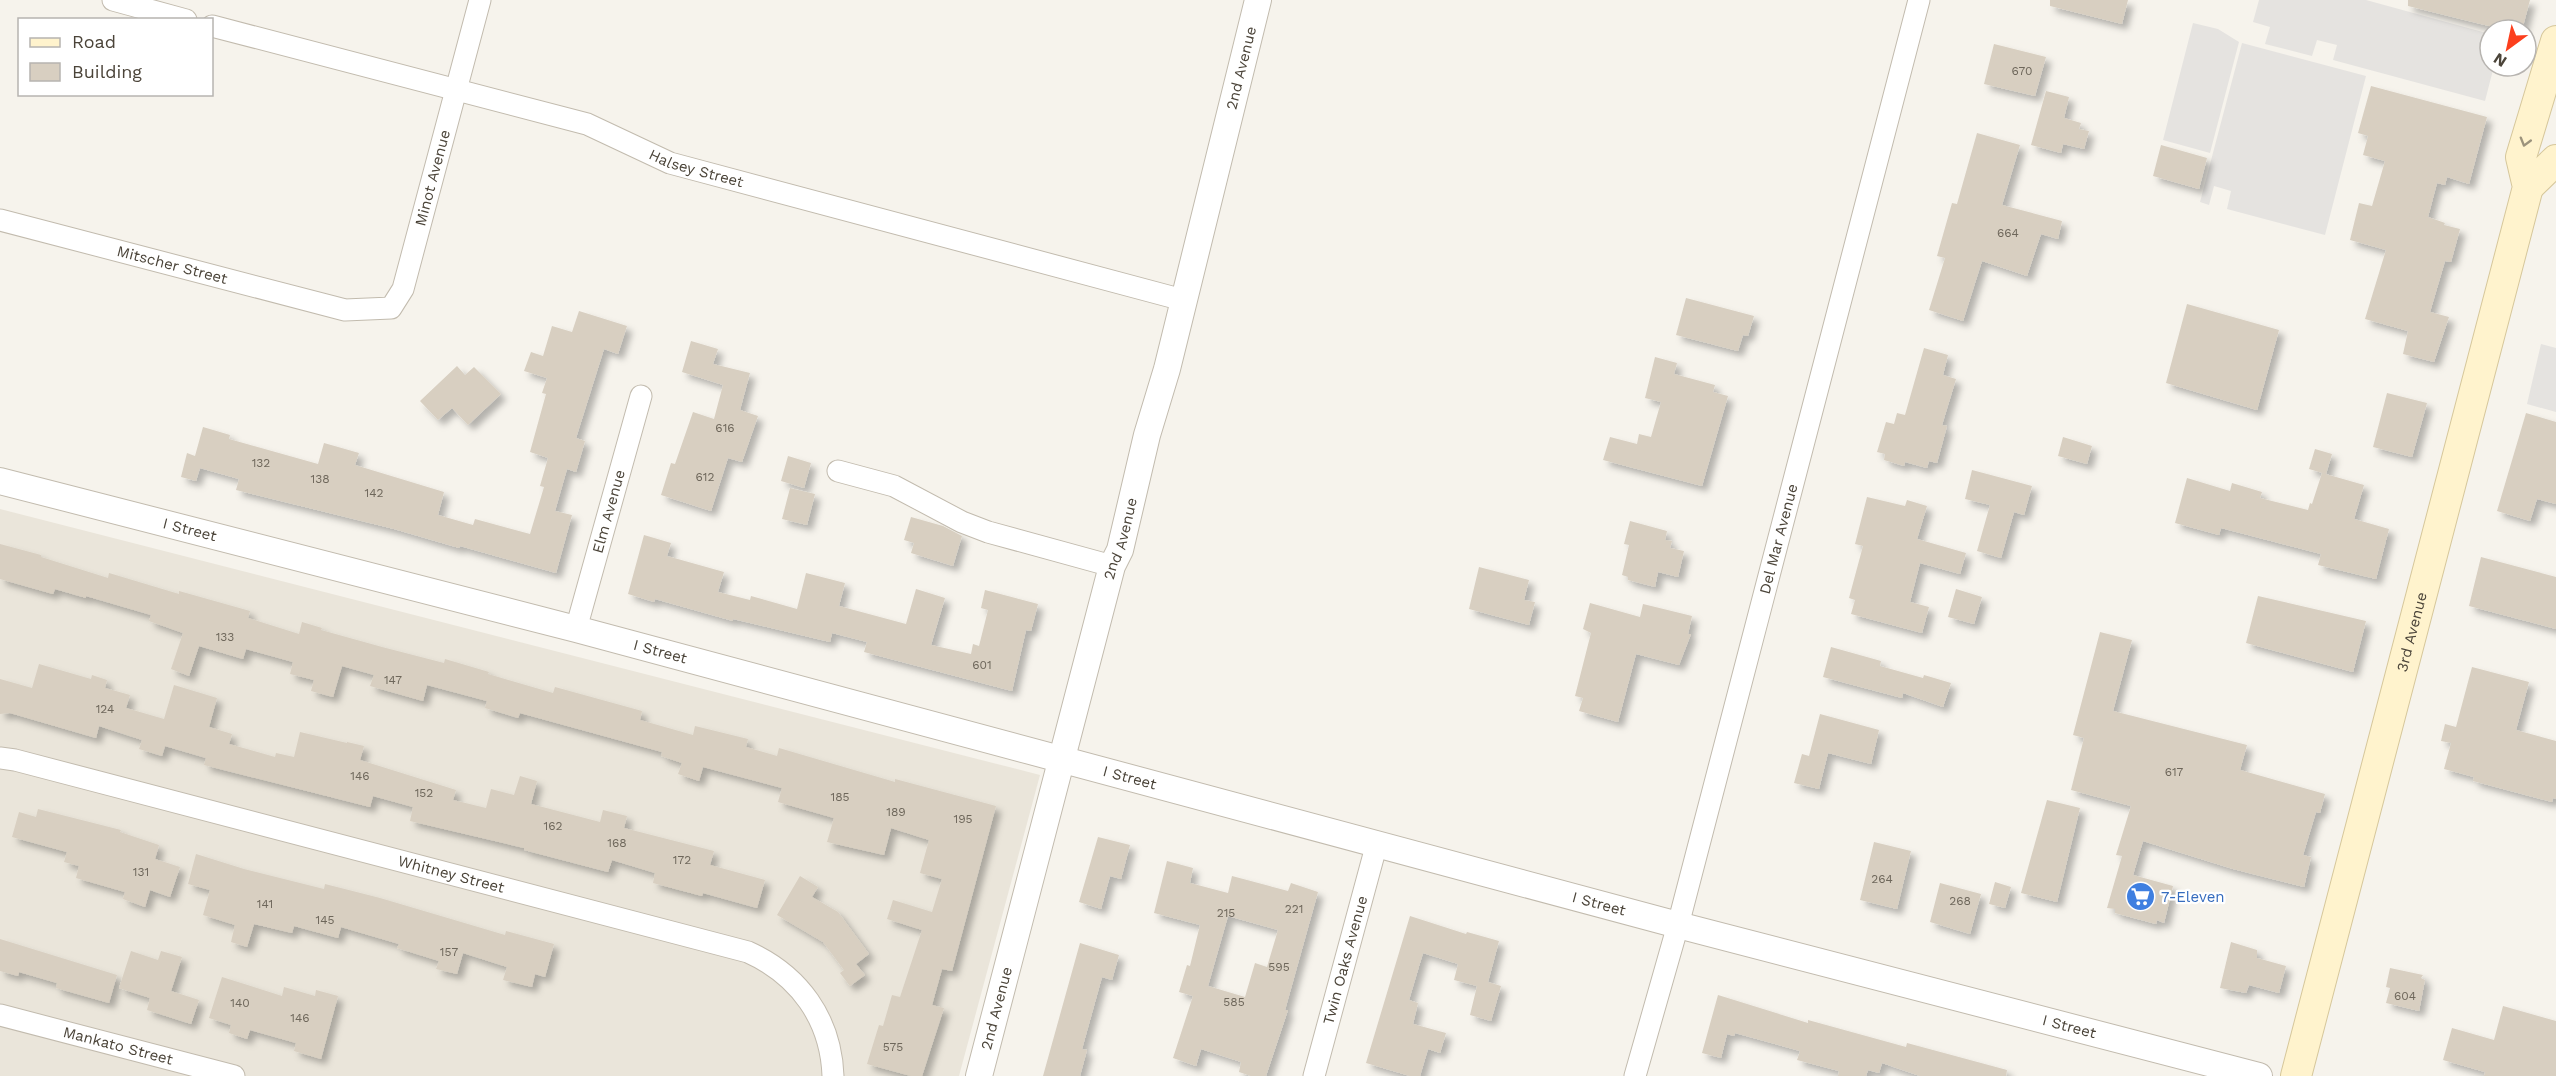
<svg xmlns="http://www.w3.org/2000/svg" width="2556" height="1076" viewBox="0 0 2556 1076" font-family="'Work Sans',sans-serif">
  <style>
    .residential { fill: #eae5da }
    .parking { fill: #e5e3e0 }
    .building { fill: #d8cfc1; fill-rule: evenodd; filter: url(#shadow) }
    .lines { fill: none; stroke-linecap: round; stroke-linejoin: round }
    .minor-casing { stroke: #c2bbae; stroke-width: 23 }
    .tertiary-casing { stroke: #c2bbae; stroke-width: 28 }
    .secondary-casing { stroke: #d6c79b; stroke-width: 32 }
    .minor { stroke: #fff; stroke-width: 21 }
    .tertiary { stroke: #fff; stroke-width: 26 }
    .secondary { stroke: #fff3cd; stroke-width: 30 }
    .oneway { stroke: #9c937c }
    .labels { text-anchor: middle; stroke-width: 4.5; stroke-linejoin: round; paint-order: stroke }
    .number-label { font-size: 12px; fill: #6e675b }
    .street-label { font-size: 15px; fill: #4b4439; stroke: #fff }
    .shop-label { font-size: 15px; fill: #366cbe; stroke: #fff; text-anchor: start }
  </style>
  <defs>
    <filter id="shadow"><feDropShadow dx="5.5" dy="5.5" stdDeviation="3" flood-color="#0004"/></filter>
  </defs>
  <rect width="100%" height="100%" fill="#f6f3ec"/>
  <path class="residential" d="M0,509L1040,775L959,1076H0Z"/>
  <path class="parking" d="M2259,0H2366L2490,34V66H2494L2485,101L2333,60L2337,45L2317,40L2312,56L2265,44L2270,27L2253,22Z
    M2193,23L2218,29L2239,42L2210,153L2163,140Z
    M2242,43L2366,76L2325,235L2227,209L2231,191L2214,186L2209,205L2200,202Z
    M2541,344L2556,348V412L2527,404Z"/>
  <path class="building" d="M2050,0H2128L2122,24L2050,6Z
    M2408,0H2530L2522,30H2505L2408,6Z
    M1994,44L2046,57L2035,96L1984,84Z
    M2371,86L2487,117L2469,184L2447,177L2445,185L2437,183L2428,217L2445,223L2444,225L2460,229L2451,262L2445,261L2430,312L2449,317L2434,362L2403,354L2408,331L2365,319L2386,250L2350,240L2359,203L2372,206L2385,161L2363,155L2368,136L2358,133Z
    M2046,91L2069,97L2064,118L2081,123L2079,129L2089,131L2084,149L2063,144L2061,153L2031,145Z
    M1977,133L2020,145L2002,205L2062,221L2058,239L2041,234L2027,276L1982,261L1963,321L1929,310L1945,258L1937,256L1952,203L1957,204Z
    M2161,145L2207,158L2199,189L2153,176Z
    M1686,298L1754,316L1748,336L1743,335L1738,351L1676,335Z
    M2187,304L2279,330L2257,410L2166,383Z
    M579,311L627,326L618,354L604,349L576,438L585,441L576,472L567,469L555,511L572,515L556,573L460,546L459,548L394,529L236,490L239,479L200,468L196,481L181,477L187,453L195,456L203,427L230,435L229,439L318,464L324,443L359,453L355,465L444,492L438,515L473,525L475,519L530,534L544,487L540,486L548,458L530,452L546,394L542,393L547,378L524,371L531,352L543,356L552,326L572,332Z
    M691,341L718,349L713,364L750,373L740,410L758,416L742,462L728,458L711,511L661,495L671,463L675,464L693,412L714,419L723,385L682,372Z
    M1924,348L1948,355L1943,375L1956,379L1942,425L1947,426L1937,463L1929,461L1927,468L1905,462L1904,466L1884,460L1885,454L1877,452L1886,422L1894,424L1897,413L1905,415Z
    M1655,357L1677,363L1674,374L1715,385L1713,392L1728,396L1702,486L1603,460L1610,437L1637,444L1639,434L1651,437L1661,402L1645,398Z
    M457,366L465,375L474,367L501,394L468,425L452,408L438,420L420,401Z
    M2387,393L2427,403L2412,457L2373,447Z
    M2526,413L2556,422V504L2537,499L2530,521L2497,511Z
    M2063,437L2092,446L2087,464L2058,456Z
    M2315,449L2332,454L2326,474L2309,469Z
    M788,456L811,463L804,488L781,481Z
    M1972,470L2032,486L2024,515L2014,512L2001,558L1977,551L1990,505L1965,499Z
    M2322,473L2364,485L2354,519L2389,529L2376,579L2318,565L2321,554L2221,528L2219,535L2175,523L2187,478L2230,491L2232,483L2262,492L2260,498L2308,510L2310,503L2312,504Z
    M790,488L815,494L807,525L782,519Z
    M1867,497L1905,506L1907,500L1927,506L1917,539L1966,553L1960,574L1920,563L1910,602L1929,607L1922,633L1851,614L1855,600L1849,598L1863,546L1855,544Z
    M911,517L943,526L962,536L953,566L911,553L914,543L904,540Z
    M1630,521L1667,531L1665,540L1672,541L1670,548L1684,551L1678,577L1658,572L1655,587L1628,580V577L1622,575L1629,545L1624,544Z
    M644,535L671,543L667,556L724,572L718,592L750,600L751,596L797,609L806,573L845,583L839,606L906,624L916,589L945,598L931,645L971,654L973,644L979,646L988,610L981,608L985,590L1038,604L1031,631L1026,630L1012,691L864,652L867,642L832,633L830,642L733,619V621L655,599L654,602L628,594Z
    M0,544L41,555V557L108,578L109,573L179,594V591L250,611L248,618L299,634L302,622L322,628L321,630L382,647L444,663L445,659L489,672L488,674L553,693L555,687L642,711L640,720L693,735L695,726L748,739L746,747L777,756L779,748L895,782V779L996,806L952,971L942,969L932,1005L944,1008L922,1076H911L867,1064L879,1025L883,1026L892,995L900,997L922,930L887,919L893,900L932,912L942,879L920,873L929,840L891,828L884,855L827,842L834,818L778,802L782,788L703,767L699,781L678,774L682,763L661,756L662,752L520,713L518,718L485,708L487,701L427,685L423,701L370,686L374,675L342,666L333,697L311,691L314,680L290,674L293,662L246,649L243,659L199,646L189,676L171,669L183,633L149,621L151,615L86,596V598L55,589L53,594L0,579Z
    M2481,557L2556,577V629L2469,606Z
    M1479,567L1529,580L1524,600L1535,602L1529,625L1469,609Z
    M1956,589L1982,597L1974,624L1948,617Z
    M2258,596L2366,621L2353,672L2246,643Z
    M1590,603L1640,617L1643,604L1692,616L1688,634H1691L1679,665L1636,654L1618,722L1579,711L1583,698L1575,696L1591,633L1583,629Z
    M2100,632L2132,640L2113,711L2247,745L2240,770L2325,794L2320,813L2316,812L2303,855L2311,857L2304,887L2233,869L2143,841L2133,875L2173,886L2164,923L2157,920L2156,924L2115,913V909L2107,908L2122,856L2116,855L2131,806L2071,790L2084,738L2073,735Z
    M1831,647L1881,661L1880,666L1923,678L1924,675L1951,683L1943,707L1903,693L1902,698L1823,677Z
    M39,664L91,679L92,675L107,680L105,688L130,695L126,708L164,719L174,685L217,698L209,727L232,734L229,744L275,757L276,753L294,757L300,732L347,743V742L364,746L360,760L456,790L453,800L486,808L491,789L514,795L520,776L537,781L531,804L600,822L603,810L627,816L624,828L714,851L710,865L765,880L757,908L703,893L702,896L653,883L655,873L612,860L608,872L524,850V848L410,821L413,807L373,796L370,807L204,765L206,758L165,746L162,756L139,749L142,740L99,726L96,738L10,713L0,714V679L32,688Z
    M2472,667L2529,682L2516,730L2556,741V799L2553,798L2552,802L2473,781L2474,777L2444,769L2451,743L2441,741L2445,724L2456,727Z
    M1820,714L1879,730L1871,764L1828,753L1819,789L1794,783L1802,754L1809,756Z
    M2047,800L2080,808L2057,902L2021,893Z
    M38,809L121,830L120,832L159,845L155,859L180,867L170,897L150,890L145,907L123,899L125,892L76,878L79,866L64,862L67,852L12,837L19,812L36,817Z
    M1098,837L1130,845L1121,879L1110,876L1101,909L1079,902Z
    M1874,842L1911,851L1897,909L1860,900Z
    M196,854L244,869L324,889L325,884L380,898L505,935L506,931L554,944L545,977L535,974L532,987L503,980L507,967L463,953L457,974L436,969L439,961L397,948L399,944L341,927L338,938L294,926L292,933L254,924L247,947L231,942L235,925L203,915L210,890L188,884Z
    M1167,861L1193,868L1190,883L1228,893L1232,876L1288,891L1291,883L1318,892L1285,1010H1288L1266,1076H1251L1239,1072L1241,1062L1201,1049L1196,1066L1173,1058L1193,996L1179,992L1187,965L1190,966L1200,925L1154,913ZM1228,916L1278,930L1267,967L1255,963L1245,997L1208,986Z
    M800,876L818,887L812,897L838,912L869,954L856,964L865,975L850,986L840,973L844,970L823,942L777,915Z
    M1995,882L2011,887L2005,908L1989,904Z
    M1940,883L1981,894L1970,934L1930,922Z
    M1410,916L1466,934L1467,932L1499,941L1488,982L1501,986L1491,1021L1470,1015L1477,986L1454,980L1458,964L1423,953L1409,1000L1418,1003L1413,1024L1446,1033L1440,1053L1428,1049L1420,1076H1410L1366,1063Z
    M0,939L117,975L109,1003L56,988L57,983L19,972L18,976L0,971Z
    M2231,942L2257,950V958L2286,966L2279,993L2249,985L2246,993L2220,988Z
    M1080,943L1119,955L1112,980L1102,977L1082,1049L1087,1050L1080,1076H1043Z
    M131,951L158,960L161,951L182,957L171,991L199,1000L191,1024L147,1010L150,998L119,988Z
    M2390,968L2423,975L2421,978L2425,980L2419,1011L2386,1003L2390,988L2386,987Z
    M222,977L282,996L284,987L315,996L316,990L338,996L321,1059L294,1051L296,1043L250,1030L247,1039L229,1033L231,1025L209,1018Z
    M1718,995L1808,1023V1020L1906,1047L1907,1043L2007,1070L2006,1076H1920L1882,1063L1879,1073L1868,1070L1866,1076H1838L1839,1071L1797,1060L1800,1051L1735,1033L1734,1036L1727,1034L1721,1058L1702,1053Z
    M2503,1006L2556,1021V1076H2484L2485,1072L2443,1060L2452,1028L2494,1040Z"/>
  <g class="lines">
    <defs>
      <g id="minor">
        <path d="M113,0L186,20"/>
        <path id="s1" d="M212,26L587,124L670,163L1183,300"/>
        <path id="s2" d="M0,220L345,310L391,308L403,289L480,0"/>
        <path d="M838,471L894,486L962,522L988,532L1112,566"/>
        <path id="s3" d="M576,629L641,396"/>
        <path id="s4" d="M0,758L15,760L748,952C799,975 831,1019 833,1076"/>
        <path id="s5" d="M0,1015L234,1076"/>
        <path id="s6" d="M1314,1076L1377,843"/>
        <path id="s7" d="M1635,1076L1678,925L1919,0"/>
      </g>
      <g id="tertiary">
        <path id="s8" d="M0,481L576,629L1678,925L2259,1076"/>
        <path id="s9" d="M979,1076L1112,566L1120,550L1147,435L1167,369L1258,0"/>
      </g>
      <g id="secondary">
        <path d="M2528,187L2556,160"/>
        <path id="s10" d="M2296,1076L2528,187L2521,157L2556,41"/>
      </g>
    </defs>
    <use href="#minor" class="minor-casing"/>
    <use href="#tertiary" class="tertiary-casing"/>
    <use href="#secondary" class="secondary-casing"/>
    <use href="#minor" class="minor"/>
    <use href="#tertiary" class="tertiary"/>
    <use href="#secondary" class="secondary"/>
  </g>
  <defs><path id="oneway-chevron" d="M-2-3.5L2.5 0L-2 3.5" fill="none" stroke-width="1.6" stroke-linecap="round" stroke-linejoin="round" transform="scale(1.5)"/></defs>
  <use class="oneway" href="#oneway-chevron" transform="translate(2525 142) rotate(106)"/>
  <defs>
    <symbol id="supermarket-disc" viewBox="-11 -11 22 22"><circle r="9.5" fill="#3f7fe0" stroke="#fff"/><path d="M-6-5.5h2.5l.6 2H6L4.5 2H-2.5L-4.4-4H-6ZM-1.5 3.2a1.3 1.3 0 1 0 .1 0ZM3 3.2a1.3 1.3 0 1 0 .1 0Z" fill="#fff"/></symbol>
  </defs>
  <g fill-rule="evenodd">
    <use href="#supermarket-disc" x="2124" y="880" width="33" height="33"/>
  </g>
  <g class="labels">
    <g class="number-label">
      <text x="2022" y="75">670</text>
      <text x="2008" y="237">664</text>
      <text x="725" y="432">616</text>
      <text x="261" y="467">132</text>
      <text x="705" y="481">612</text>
      <text x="320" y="483">138</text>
      <text x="374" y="497">142</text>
      <text x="225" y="641">133</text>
      <text x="982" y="669">601</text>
      <text x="393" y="684">147</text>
      <text x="105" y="713">124</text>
      <text x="2174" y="776">617</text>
      <text x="360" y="780">146</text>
      <text x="424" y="797">152</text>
      <text x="840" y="801">185</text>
      <text x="896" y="816">189</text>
      <text x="963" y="823">195</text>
      <text x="553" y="830">162</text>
      <text x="617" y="847">168</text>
      <text x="682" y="864">172</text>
      <text x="141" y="876">131</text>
      <text x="1882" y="883">264</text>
      <text x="1960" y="905">268</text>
      <text x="265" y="908">141</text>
      <text x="1294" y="913">221</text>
      <text x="1226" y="917">215</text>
      <text x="325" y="924">145</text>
      <text x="449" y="956">157</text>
      <text x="1279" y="971">595</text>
      <text x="2405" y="1000">604</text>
      <text x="1234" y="1006">585</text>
      <text x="240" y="1007">140</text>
      <text x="300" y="1022">146</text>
      <text x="893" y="1051">575</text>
    </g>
    <g class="street-label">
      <text dy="5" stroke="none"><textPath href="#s9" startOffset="1042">2nd Avenue</textPath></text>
      <text dy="5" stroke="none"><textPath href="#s1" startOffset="506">Halsey Street</textPath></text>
      <text dy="5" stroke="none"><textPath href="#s2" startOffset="540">Minot Avenue</textPath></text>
      <text dy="5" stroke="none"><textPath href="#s2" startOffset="178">Mitscher Street</textPath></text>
      <text dy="5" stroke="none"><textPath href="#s3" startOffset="122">Elm Avenue</textPath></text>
      <text dy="5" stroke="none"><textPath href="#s8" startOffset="196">I Street</textPath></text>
      <text dy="5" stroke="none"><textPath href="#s9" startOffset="556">2nd Avenue</textPath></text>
      <text dy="5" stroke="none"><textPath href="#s7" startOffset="556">Del Mar Avenue</textPath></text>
      <text dy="5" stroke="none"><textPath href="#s10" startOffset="459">3rd Avenue</textPath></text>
      <text dy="5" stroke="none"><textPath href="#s8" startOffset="682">I Street</textPath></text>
      <text dy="5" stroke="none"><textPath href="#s8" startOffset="1168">I Street</textPath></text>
      <text dy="5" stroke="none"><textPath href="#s4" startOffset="466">Whitney Street</textPath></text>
      <text dy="5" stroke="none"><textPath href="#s8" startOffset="1654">I Street</textPath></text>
      <text dy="5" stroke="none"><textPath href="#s6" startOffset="120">Twin Oaks Avenue</textPath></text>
      <text dy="5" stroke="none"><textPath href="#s9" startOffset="70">2nd Avenue</textPath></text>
      <text dy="5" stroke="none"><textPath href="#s8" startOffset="2140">I Street</textPath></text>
      <text dy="5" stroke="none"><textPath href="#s5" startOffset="122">Mankato Street</textPath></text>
    </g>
    <g class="shop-label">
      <text x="2161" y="902">7-Eleven</text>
    </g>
  </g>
  <rect x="18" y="18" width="195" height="78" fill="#ffffff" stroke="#b7b4b0" stroke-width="1.5"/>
  <rect x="30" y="38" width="30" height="9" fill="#fff3cd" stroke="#b7b4b0" stroke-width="1.5"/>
  <text x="72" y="48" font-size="18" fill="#4b4439">Road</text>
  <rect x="30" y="63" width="30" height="18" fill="#d8cfc1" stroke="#b7b4b0" stroke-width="1.5"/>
  <text x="72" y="78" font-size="18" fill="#4b4439">Building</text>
  <g transform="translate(2508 48) rotate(213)"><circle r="28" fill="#ffffff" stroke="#b7b4b0" stroke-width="1.5"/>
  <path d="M0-4.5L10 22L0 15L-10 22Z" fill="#fc3f1d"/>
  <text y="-9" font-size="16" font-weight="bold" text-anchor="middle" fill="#4b4439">N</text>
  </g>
</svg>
